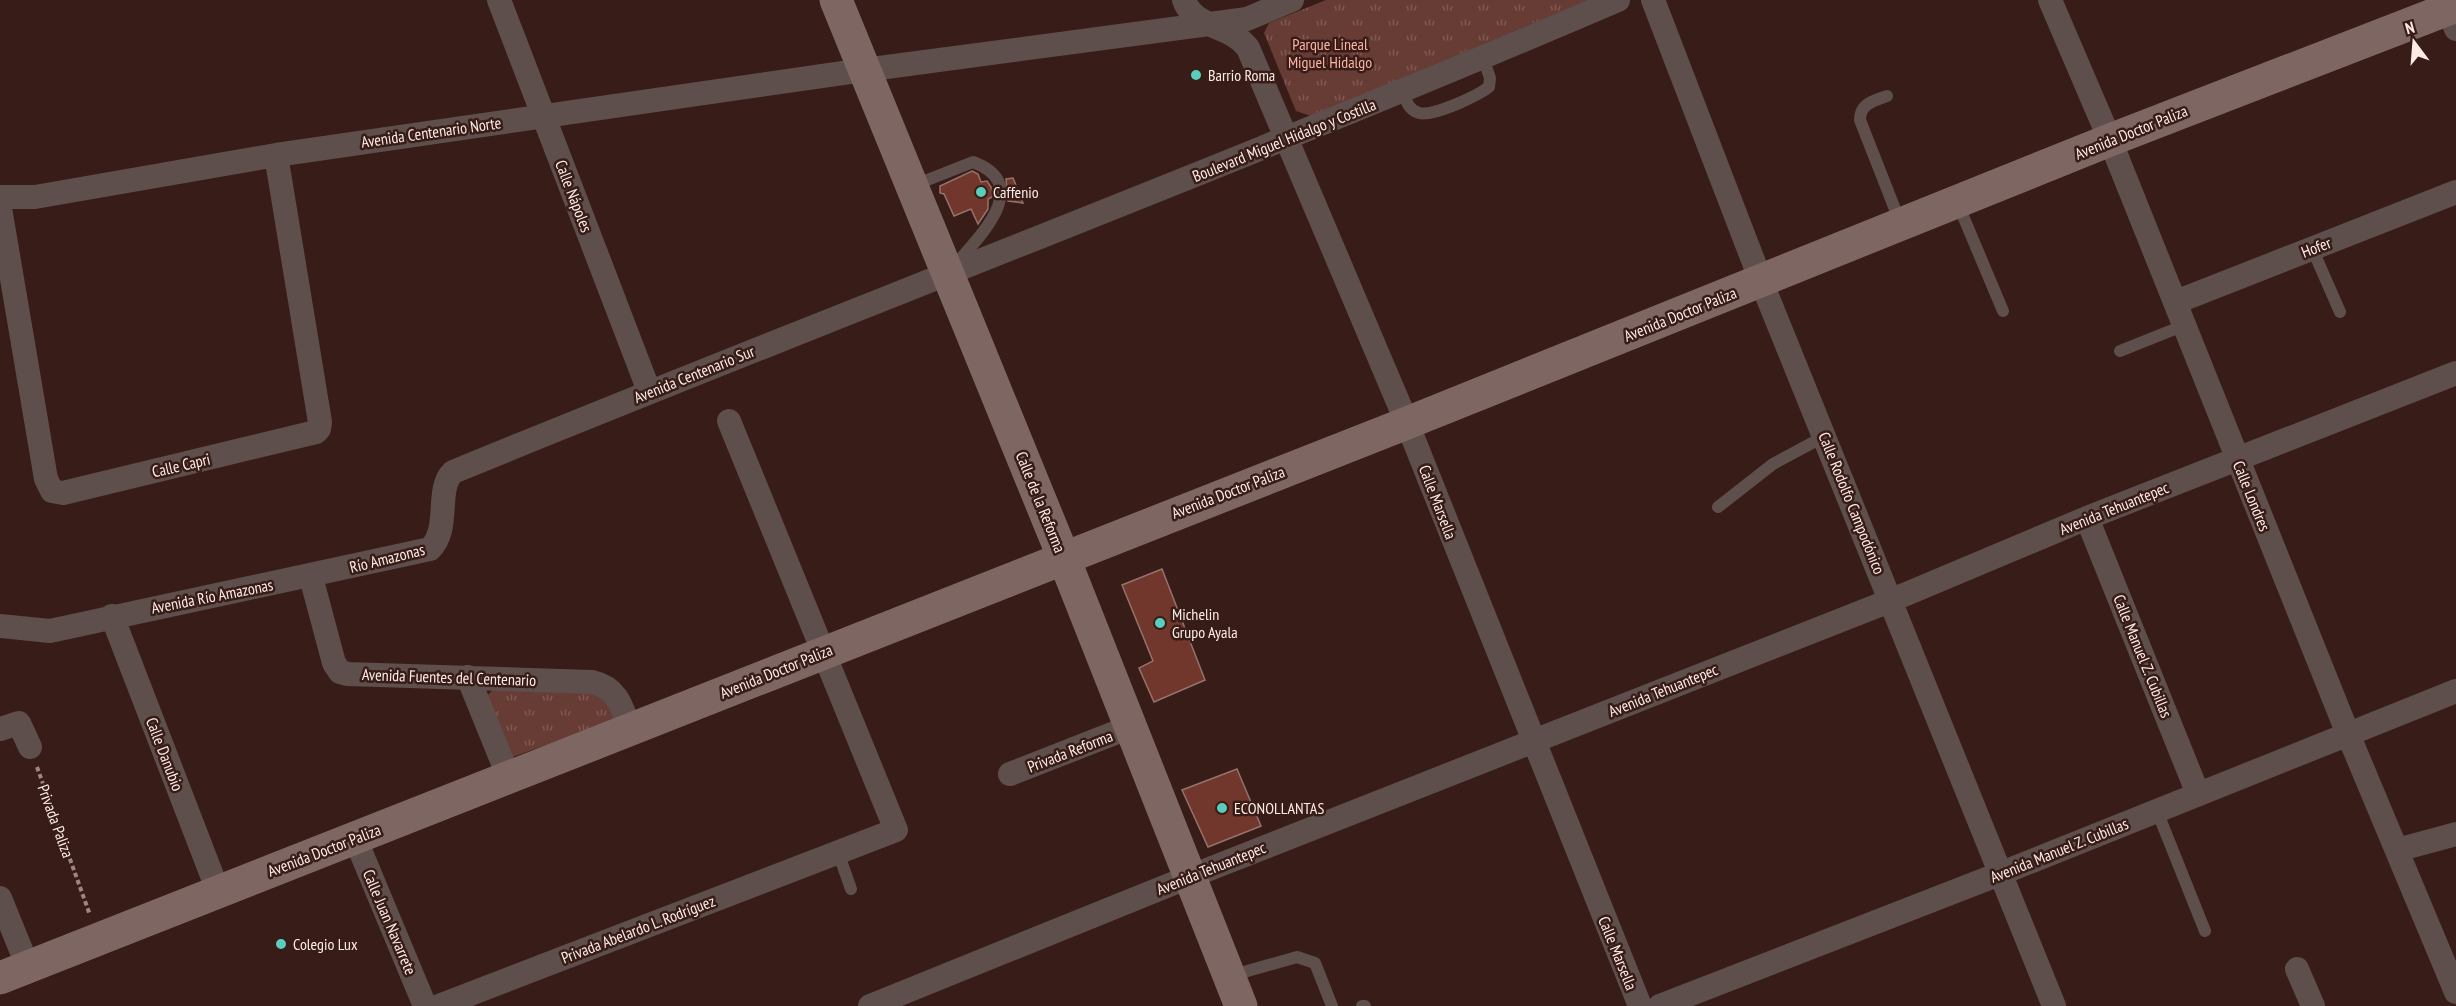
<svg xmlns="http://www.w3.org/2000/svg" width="2456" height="1006" viewBox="0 0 2456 1006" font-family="'PT Sans Narrow',sans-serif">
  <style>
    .park { fill: url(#park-tufts) }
    .building { fill: #72372c; stroke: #95736c; stroke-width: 1.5 }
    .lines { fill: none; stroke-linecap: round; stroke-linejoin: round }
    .path { stroke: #9d8682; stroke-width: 4; stroke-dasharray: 4.5 3; stroke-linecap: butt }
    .lane { stroke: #5e4f4c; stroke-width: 12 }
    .street { stroke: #5e4f4c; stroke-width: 24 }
    .secondary { stroke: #7e6762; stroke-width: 33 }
    .poi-dot { fill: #5acebd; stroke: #371c17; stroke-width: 2 }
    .labels { text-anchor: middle; stroke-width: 5; stroke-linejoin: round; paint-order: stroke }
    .park-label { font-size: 16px; fill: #ffb3a3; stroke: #371c17 }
    .poi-label { font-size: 16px; fill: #feebe7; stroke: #371c17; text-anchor: start }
    .street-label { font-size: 16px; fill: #feebe7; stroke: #371c17 }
  </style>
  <defs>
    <pattern id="park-tufts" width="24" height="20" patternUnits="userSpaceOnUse" patternTransform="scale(1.5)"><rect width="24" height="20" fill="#673c34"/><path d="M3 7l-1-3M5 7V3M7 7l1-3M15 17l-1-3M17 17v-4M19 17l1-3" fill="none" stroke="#7e5851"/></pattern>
  </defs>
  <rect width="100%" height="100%" fill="#371c17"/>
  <path class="park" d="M1326,0H1589L1311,116L1296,111L1264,33L1269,23Z
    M494,688L601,691L618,719L510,758L487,696Z"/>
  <path class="building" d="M972,171L978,174L981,182L987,181L991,187L992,197L988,199V209L978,224L971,209L954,216L944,194L940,193V186Z
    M1013,178L1023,203L1008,201L1006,179Z
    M1162,569L1205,680L1154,702L1139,668L1153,661L1122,585Z
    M1237,769L1261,826L1208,847L1182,790Z"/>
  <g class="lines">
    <path class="path" d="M37,767L90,915"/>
    <path class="lane" d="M1403,91C1406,100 1408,110 1419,113C1433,117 1477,96 1489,87L1490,78L1483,58
      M1887,96C1874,101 1860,103 1860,120L1900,222
      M912,186L973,162C1035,185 977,239 954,266
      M1958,204L2003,311
      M2312,248L2340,312
      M2120,351L2185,325
      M1718,507L1773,464L1825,436
      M2157,811L2205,931
      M838,852L851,889
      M1230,976L1297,957L1315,963L1332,1006
      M1362,1006H1365"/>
    <path class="street" d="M499,0L649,391
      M1184,0C1194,29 1230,24 1248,48L1407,423L1640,1006
      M1653,0L1761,281L2054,1006
      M2050,0L2110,140L2348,734L2456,992
      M2444,0L2456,29
      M0,197H35L276,155L864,70L1247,19L1292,0
      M0,208L46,479L52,491L63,493L316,432L319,429L320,422L276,155
      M2176,302L2456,192
      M2087,518L2198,794
      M311,577L334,663L340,672L348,674L592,682C618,688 622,707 630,730
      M112,616L218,891
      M0,626L50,631L430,549C451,529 435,489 453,472C841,313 1233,165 1618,0
      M468,677L509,778
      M0,729L19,723L30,747
      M1010,774L1130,727
      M355,838L425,1006
      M2397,850L2456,834
      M0,898L28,967
      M2297,969L2313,1006
      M439,1006L896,830L729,421
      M870,1006L1189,877L1892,600L2087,518L2456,373
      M1660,1006L2002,873L2456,691"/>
    <path class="secondary" d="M836,0L1063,556L1241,1006
      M0,978L1407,423L2110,140L2456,6"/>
  </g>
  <g class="poi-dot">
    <circle cx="1196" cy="75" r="6"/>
    <circle cx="981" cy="192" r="6"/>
    <circle cx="1160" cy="623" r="6"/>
    <circle cx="1222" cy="808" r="6"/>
    <circle cx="281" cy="944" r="6"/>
  </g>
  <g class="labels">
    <g class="park-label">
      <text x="1330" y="50">Parque Lineal<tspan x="1330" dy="18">Miguel Hidalgo</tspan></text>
    </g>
    <g class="poi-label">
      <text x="1208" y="81">Barrio Roma</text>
      <text x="993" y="198">Caffenio</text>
      <text x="1172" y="620">Michelin<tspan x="1172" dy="18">Grupo Ayala</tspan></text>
      <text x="1234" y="814">ECONOLLANTAS</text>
      <text x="293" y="950">Colegio Lux</text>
    </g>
    <g class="street-label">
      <text transform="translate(431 132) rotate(-8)" y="6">Avenida Centenario Norte</text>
      <text transform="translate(2131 132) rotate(-22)" y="6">Avenida Doctor Paliza</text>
      <text transform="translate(1284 140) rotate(-22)" y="6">Boulevard Miguel Hidalgo y Costilla</text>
      <text transform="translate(574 196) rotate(69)" y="6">Calle Nápoles</text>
      <text transform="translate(2316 247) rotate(-21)" y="6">Hofer</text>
      <text transform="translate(1680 314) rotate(-22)" y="6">Avenida Doctor Paliza</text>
      <text transform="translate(694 374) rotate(-22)" y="6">Avenida Centenario Sur</text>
      <text transform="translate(181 465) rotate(-13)" y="6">Calle Capri</text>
      <text transform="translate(1228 492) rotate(-21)" y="6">Avenida Doctor Paliza</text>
      <text transform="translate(2252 496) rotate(68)" y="6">Calle Londres</text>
      <text transform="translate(1041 502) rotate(68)" y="6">Calle de la Reforma</text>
      <text transform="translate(1438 502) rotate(69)" y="6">Calle Marsella</text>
      <text transform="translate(1852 503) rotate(68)" y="6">Calle Rodolfo Campodónico</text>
      <text transform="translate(2114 508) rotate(-22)" y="6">Avenida Tehuantepec</text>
      <text transform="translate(387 558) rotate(-14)" y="6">Río Amazonas</text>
      <text transform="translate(212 596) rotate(-11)" y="6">Avenida Río Amazonas</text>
      <text transform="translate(2143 656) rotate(68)" y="6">Calle Manuel Z. Cubillas</text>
      <text transform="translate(776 671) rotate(-22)" y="6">Avenida Doctor Paliza</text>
      <text transform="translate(449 677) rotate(2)" y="6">Avenida Fuentes del Centenario</text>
      <text transform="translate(1663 690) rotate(-22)" y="6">Avenida Tehuantepec</text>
      <text transform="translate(1070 751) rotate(-21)" y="6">Privada Reforma</text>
      <text transform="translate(165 754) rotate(69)" y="6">Calle Danubio</text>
      <text transform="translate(56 821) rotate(70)" y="6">Privada Paliza</text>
      <text transform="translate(324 850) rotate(-21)" y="6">Avenida Doctor Paliza</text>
      <text transform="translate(2059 850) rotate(-22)" y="6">Avenida Manuel Z. Cubillas</text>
      <text transform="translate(1211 868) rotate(-22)" y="6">Avenida Tehuantepec</text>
      <text transform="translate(390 922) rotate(67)" y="6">Calle Juan Navarrete</text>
      <text transform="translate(638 929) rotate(-21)" y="6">Privada Abelardo L. Rodríguez</text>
      <text transform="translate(1618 953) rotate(68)" y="6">Calle Marsella</text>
    </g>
  </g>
  <g transform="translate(2414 42) rotate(344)" stroke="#371c17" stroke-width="4.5" paint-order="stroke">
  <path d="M0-4.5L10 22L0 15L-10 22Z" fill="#feebe7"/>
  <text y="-9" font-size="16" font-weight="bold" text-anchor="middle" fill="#feebe7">N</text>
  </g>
</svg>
